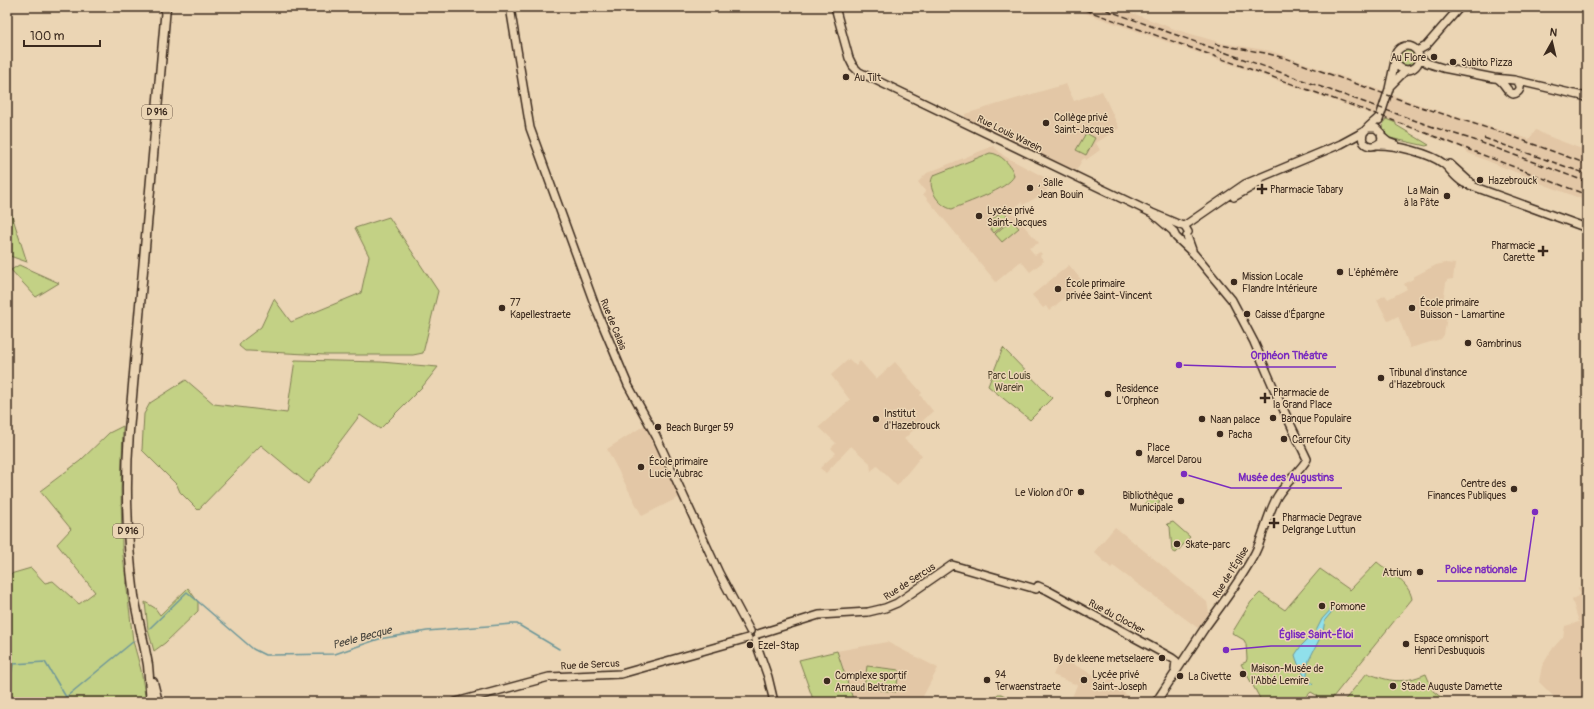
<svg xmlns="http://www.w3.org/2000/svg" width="1594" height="709" viewBox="0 0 1594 709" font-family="Pangolin,sans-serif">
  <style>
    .built { fill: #e3c7a6 }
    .green { fill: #c3d185; stroke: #7f7e52 }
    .water { fill: #90e0eb; stroke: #6e9799 }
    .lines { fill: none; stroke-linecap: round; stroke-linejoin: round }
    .stream { stroke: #6e9799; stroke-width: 1.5 }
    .secondary-casing { stroke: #3b2a1e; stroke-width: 10 }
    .primary-casing { stroke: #3b2a1e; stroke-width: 11 }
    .secondary { stroke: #ebd5b4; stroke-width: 7 }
    .primary { stroke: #ebd5b4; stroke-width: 8 }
    .rail { stroke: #3b2a1e; stroke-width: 1.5; stroke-dasharray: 6 3; stroke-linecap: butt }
    .poi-dot { fill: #3b2a1e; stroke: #ebd5b4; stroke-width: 1.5 }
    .labels { text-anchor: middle; stroke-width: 3; stroke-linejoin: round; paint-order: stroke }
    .shield { fill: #ebd5b4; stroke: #705d4b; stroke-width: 1 }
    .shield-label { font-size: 9px; font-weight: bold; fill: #3b2a1e }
    .poi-label { font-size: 10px; fill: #3b2a1e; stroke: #ebd5b4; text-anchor: start }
    .street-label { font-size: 10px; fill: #3b2a1e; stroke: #ebd5b4 }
    .park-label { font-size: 10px; fill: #4f432d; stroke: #ebd5b4 }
    .water-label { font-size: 11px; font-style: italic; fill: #48453d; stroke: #ebd5b4 }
    .leader { fill: none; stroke: #7b2cbf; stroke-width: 1.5 }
    .callout-dot { fill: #7b2cbf; stroke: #ebd5b4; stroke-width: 1.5 }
    .callout-label { font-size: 11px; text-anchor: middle; font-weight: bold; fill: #7b2cbf; stroke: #ebd5b4; stroke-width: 3; stroke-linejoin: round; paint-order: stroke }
  </style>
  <rect width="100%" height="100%" fill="#ebd5b4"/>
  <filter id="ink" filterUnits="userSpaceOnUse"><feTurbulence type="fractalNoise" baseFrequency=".025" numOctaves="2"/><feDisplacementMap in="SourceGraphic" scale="8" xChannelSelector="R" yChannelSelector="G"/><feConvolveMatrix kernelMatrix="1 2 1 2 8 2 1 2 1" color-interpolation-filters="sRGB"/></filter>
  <g filter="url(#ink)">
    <path class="built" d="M658,7H718L719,12L677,11Z
      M1068,7H1116L1177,30L1222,43L1271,51L1432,109L1529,139L1536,130L1545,135L1587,151V201L1527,178L1525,176L1468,153L1464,149L1386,119Z
      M1066,84L1074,101L1102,91L1119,128L1096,143L1100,150L1086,160L1085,158L1082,160L1076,171L965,118V114Z
      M993,146L1004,156L1044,177L1055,180L1043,194L1023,205L1022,202L1011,211L1039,243L1029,248L1035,255L1040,252L1042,254L1040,256L1044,261L1030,272L1021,261L996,282L923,194L926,192L918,182L927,173Z
      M1445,263L1455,264L1453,279L1447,280L1446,283L1441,314L1445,315L1447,317L1444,335L1441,339L1410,348L1398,316L1388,321L1377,300L1385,295L1388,299L1407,289L1404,284L1413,279V277L1436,265Z
      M1069,265L1083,282L1049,311L1046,306L1043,308L1032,295Z
      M849,359L856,366L860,361L876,379L895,362L922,393L920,395L933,411L904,439L922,455L897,486L877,466L871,471L870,463L851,446L826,473L820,468L836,453L831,448L836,443L819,427L850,400L831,375Z
      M645,425L680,497L642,516L607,449Z
      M1115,527L1207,602L1209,613L1198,628L1113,566L1111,568L1094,552Z
      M1587,583V702H1559L1539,682L1542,666L1553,648L1563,637L1565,626L1579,622L1572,600L1581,594L1578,588Z
      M887,642L938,668L920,702H854L837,651Z
      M1061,658L1106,681L1111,677L1116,680L1113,685L1132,699L1130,702H1070L1077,685L1053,675Z"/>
    <path class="green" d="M1399 57a8 8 0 1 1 16 0a8 8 0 1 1-16 0Z
      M1386,119L1396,123V125L1429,145L1426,146L1390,138C1383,133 1381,125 1386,119Z
      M1086,133L1095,138L1086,155L1076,150Z
      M990,153C1000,153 1013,166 1014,176C1008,189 966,203 952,209C939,207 925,186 934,175Z
      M7,200L27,262L7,255Z
      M1003,211L1010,219L994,233L987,224Z
      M389,217L438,291L423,353L413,355H325L249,351H245L239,346L241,342L261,327L274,299L291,322L361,293L369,256L355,228Z
      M1011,220L1019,228L1002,242L995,234Z
      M19,265L59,283L36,297L11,270Z
      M1003,348L1052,398L1030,420L988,386Z
      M295,360L381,362L438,367L423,386L380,429L360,415L308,484L261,445L198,510L180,492L177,485L142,450L144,414L150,403L186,380L214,404L287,413Z
      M123,426L121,490L122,547L133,641L141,670L146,702H7V575L31,568L45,583L53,581L79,604L95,592L57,544L71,529L40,491L80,461L109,433Z
      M1150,496L1160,500L1156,513L1144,506Z
      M1173,522L1190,537L1176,553L1172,551L1170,527L1167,524Z
      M1377,562C1390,573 1409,582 1412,599L1329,702H1316L1314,701L1318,696L1311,692L1300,702H1262L1241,664L1246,662L1247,659L1246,644L1244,640L1232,633L1251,602L1260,593L1285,610L1320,569L1350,590Z
      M188,588L198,602V611L165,643L154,651L148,630L145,602L155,608L160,615Z
      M837,651L854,702H814L799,660Z
      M867,666L899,670L896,692L864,688Z
      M1367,673C1391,682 1401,684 1426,674L1433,691L1447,702H1343Z
      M998,694H1001L1018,702H993L996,696Z"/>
    <path class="water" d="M1334,606L1336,607L1325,620L1323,632L1309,660L1307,674L1308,678L1313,684L1312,685C1304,677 1298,666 1295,655L1301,646L1316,631L1322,619Z"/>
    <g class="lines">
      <path class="stream" d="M150,628L187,592L253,649L265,655H271L335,654L379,639L427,631L512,624H517L559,649
        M7,686L9,685L13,664L45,662L66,697L134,641"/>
      <defs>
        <path id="secondary" d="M510,7L530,128L598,314L628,385L656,436L719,573L750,631
          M835,7L849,58L853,66L859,72L1152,213L1185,227L1188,232
          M1395 58a12 12 0 1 1 24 0a12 12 0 1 1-24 0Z
          M1417,51L1426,46L1460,7
          M1419,57L1427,63L1443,68L1494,78L1514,80L1587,97
          M1498,79C1505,83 1506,91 1513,94C1520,93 1522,87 1518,82
          M1391,85L1406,70
          M1379,120L1389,89L1395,61
          M1368,128H1376L1381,133L1382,140C1376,150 1359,147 1363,134C1365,128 1375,122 1379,117
          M1382,137L1388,142L1396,145
          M1378,145C1396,145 1430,153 1444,164C1451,170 1455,178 1464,183L1587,228
          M1450,164L1472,184
          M1234,197L1259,183
          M1152,213L1173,231L1176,237L1194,254L1232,300L1254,342L1278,398L1307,459C1303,468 1284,484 1277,497C1267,515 1264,535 1255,553C1241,580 1222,604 1204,629C1188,653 1172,678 1156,702
          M1184,226L1245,184L1341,144L1365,131
          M1187,236L1192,250
          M758,634L819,615L868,612L885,608L897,603L952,565L1036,589L1038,586L1047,590L1172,658L1176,661L1175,669
          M755,640L768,677L774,702
          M456,702L549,677L621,674L748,638"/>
        <path id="primary" d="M153,682L158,702
          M151,702C150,690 149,677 148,665C144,642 138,620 134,596C127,542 125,486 129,431L166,7"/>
      </defs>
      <use href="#secondary" class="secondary-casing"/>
      <use href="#primary" class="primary-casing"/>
      <use href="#secondary" class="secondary"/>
      <use href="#primary" class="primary"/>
      <path class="rail" d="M1077,7L1384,117L1587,195
        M1098,7L1436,128L1474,140L1587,182
        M1215,44L1265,53L1285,58L1415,105L1503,133L1587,164
        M1484,138L1587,174"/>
    </g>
  </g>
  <g class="poi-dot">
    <circle cx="1434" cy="57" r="4"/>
    <circle cx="1453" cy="62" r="4"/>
    <circle cx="846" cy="77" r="4"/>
    <circle cx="1046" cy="123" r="4"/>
    <circle cx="1480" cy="180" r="4"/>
    <circle cx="1030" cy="188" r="4"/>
    <path d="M1260 183h4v4h4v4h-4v4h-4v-4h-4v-4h4z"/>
    <circle cx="1447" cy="196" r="4"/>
    <circle cx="979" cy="216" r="4"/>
    <path d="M1541 245h4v4h4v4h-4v4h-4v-4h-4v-4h4z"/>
    <circle cx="1340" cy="272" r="4"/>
    <circle cx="1234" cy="282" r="4"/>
    <circle cx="1058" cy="289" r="4"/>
    <circle cx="502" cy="308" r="4"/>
    <circle cx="1412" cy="308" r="4"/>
    <circle cx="1247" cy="314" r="4"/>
    <circle cx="1468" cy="343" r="4"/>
    <circle cx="1381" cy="378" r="4"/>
    <circle cx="1108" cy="394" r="4"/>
    <path d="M1263 392h4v4h4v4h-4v4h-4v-4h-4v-4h4z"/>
    <circle cx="1273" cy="418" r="4"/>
    <circle cx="876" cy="419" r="4"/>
    <circle cx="1202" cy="419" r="4"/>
    <circle cx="658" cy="427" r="4"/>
    <circle cx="1220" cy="434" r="4"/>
    <circle cx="1284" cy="439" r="4"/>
    <circle cx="1139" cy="453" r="4"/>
    <circle cx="641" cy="467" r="4"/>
    <circle cx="1514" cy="489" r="4"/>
    <circle cx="1081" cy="492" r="4"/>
    <circle cx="1181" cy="501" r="4"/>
    <path d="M1272 517h4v4h4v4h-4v4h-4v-4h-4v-4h4z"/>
    <circle cx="1177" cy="544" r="4"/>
    <circle cx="1420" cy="572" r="4"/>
    <circle cx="1322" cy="606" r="4"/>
    <circle cx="1406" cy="644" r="4"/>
    <circle cx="750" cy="645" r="4"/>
    <circle cx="1162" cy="658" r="4"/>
    <circle cx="1243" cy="674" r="4"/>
    <circle cx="1180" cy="676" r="4"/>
    <circle cx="987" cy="680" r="4"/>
    <circle cx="1084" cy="680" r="4"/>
    <circle cx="827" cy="681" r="4"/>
    <circle cx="1393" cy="686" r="4"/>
  </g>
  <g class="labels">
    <g class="shield">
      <rect x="142" y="105" width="30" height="14" rx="3"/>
      <rect x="113" y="524" width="30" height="14" rx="3"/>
    </g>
    <g class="shield-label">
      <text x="157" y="115">D 916</text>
      <text x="128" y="534">D 916</text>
    </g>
    <g class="poi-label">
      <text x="1426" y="61" text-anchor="end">Au Flore</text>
      <text x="1461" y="66">Subito Pizza</text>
      <text x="854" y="81">Au Tilt</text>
      <text x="1054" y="121">Collège privé<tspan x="1054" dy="12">Saint-Jacques</tspan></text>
      <text x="1488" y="184">Hazebrouck</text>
      <text x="1038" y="186">, Salle<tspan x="1038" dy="12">Jean Bouin</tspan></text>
      <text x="1270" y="193">Pharmacie Tabary</text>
      <text x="1439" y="194" text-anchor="end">La Main<tspan x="1439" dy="12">à la Pâte</tspan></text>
      <text x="987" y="214">Lycée privé<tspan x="987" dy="12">Saint-Jacques</tspan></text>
      <text x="1535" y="249" text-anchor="end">Pharmacie<tspan x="1535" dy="12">Carette</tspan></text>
      <text x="1348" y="276">L'éphémère</text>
      <text x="1242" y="280">Mission Locale<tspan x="1242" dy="12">Flandre Intérieure</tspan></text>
      <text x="1066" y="287">École primaire<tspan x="1066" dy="12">privée Saint-Vincent</tspan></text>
      <text x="510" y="306">77<tspan x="510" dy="12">Kapellestraete</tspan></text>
      <text x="1420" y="306">École primaire<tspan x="1420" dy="12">Buisson - Lamartine</tspan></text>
      <text x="1255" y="318">Caisse d'Épargne</text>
      <text x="1476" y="347">Gambrinus</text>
      <text x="1389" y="376">Tribunal d'instance<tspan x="1389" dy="12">d'Hazebrouck</tspan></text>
      <text x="1116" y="392">Residence<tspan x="1116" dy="12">L'Orpheon</tspan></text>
      <text x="1273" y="396">Pharmacie de<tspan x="1273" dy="12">la Grand Place</tspan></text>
      <text x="884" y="417">Institut<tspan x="884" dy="12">d'Hazebrouck</tspan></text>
      <text x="1281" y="422">Banque Populaire</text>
      <text x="1210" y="423">Naan palace</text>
      <text x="666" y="431">Beach Burger 59</text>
      <text x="1228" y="438">Pacha</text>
      <text x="1292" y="443">Carrefour City</text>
      <text x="1147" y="451">Place<tspan x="1147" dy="12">Marcel Darou</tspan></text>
      <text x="649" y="465">École primaire<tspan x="649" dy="12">Lucie Aubrac</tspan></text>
      <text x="1506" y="487" text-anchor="end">Centre des<tspan x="1506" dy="12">Finances Publiques</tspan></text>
      <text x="1073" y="496" text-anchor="end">Le Violon d'Or</text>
      <text x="1173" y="499" text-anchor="end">Bibliothèque<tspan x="1173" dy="12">Municipale</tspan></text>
      <text x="1282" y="521">Pharmacie Degrave<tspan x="1282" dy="12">Delgrange Luttun</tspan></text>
      <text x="1185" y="548">Skate-parc</text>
      <text x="1412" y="576" text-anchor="end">Atrium</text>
      <text x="1330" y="610">Pomone</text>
      <text x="1414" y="642">Espace omnisport<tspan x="1414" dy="12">Henri Desbuquois</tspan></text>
      <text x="758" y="649">Ezel-Stap</text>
      <text x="1154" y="662" text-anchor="end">By de kleene metselaere</text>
      <text x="1251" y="672">Maison-Musée de<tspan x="1251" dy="12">l'Abbé Lemire</tspan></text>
      <text x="995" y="678">94<tspan x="995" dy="12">Terwaenstraete</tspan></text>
      <text x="1092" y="678">Lycée privé<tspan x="1092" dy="12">Saint-Joseph</tspan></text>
      <text x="835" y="679">Complexe sportif<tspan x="835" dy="12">Arnaud Beltrame</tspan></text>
      <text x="1188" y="680">La Civette</text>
      <text x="1401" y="690">Stade Auguste Damette</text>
    </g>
    <g class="street-label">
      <text transform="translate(1010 133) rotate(26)" y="4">Rue Louis Warein</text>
      <text transform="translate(614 324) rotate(68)" y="4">Rue de Calais</text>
      <text transform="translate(1230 572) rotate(-58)" y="4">Rue de l'Église</text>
      <text transform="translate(909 581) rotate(-33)" y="4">Rue de Sercus</text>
      <text transform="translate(1117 616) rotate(28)" y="4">Rue du Clocher</text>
      <text transform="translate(590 664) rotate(-3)" y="4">Rue de Sercus</text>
    </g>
    <g class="park-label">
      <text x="1009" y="379">Parc Louis<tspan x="1009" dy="12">Warein</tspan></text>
    </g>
    <g class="water-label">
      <text transform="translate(362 637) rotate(-15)" y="4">Peele Becque</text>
    </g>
  </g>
  <path class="leader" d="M1179 365L1243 367H1336M1184 474L1231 488H1342M1535 512L1525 581H1437M1226 650L1271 646H1361"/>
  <g class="callout-dot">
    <circle cx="1179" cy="365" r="4"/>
    <circle cx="1184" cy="474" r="4"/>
    <circle cx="1535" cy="512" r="4"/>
    <circle cx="1226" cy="650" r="4"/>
  </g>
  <g class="callout-label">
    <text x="1289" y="359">Orphéon Théatre</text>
    <text x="1286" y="481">Musée des Augustins</text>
    <text x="1481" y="573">Police nationale</text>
    <text x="1316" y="638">Église Saint-Éloi</text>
  </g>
  <rect width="1594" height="709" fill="none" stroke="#ebd5b4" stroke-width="24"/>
  <rect x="12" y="12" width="1570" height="685" fill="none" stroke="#3b2a1e" stroke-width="1.5" filter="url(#ink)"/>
  <g transform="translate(1552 42) rotate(8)" stroke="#ebd5b4" stroke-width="3" paint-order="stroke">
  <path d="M0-3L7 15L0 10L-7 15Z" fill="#3b2a1e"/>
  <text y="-6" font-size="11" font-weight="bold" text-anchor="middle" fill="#3b2a1e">N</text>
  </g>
  <path d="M24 40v6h76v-6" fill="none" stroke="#3b2a1e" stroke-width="2"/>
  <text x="30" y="40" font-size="12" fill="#3b2a1e" stroke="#ebd5b4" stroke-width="3" paint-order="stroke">100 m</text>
</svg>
